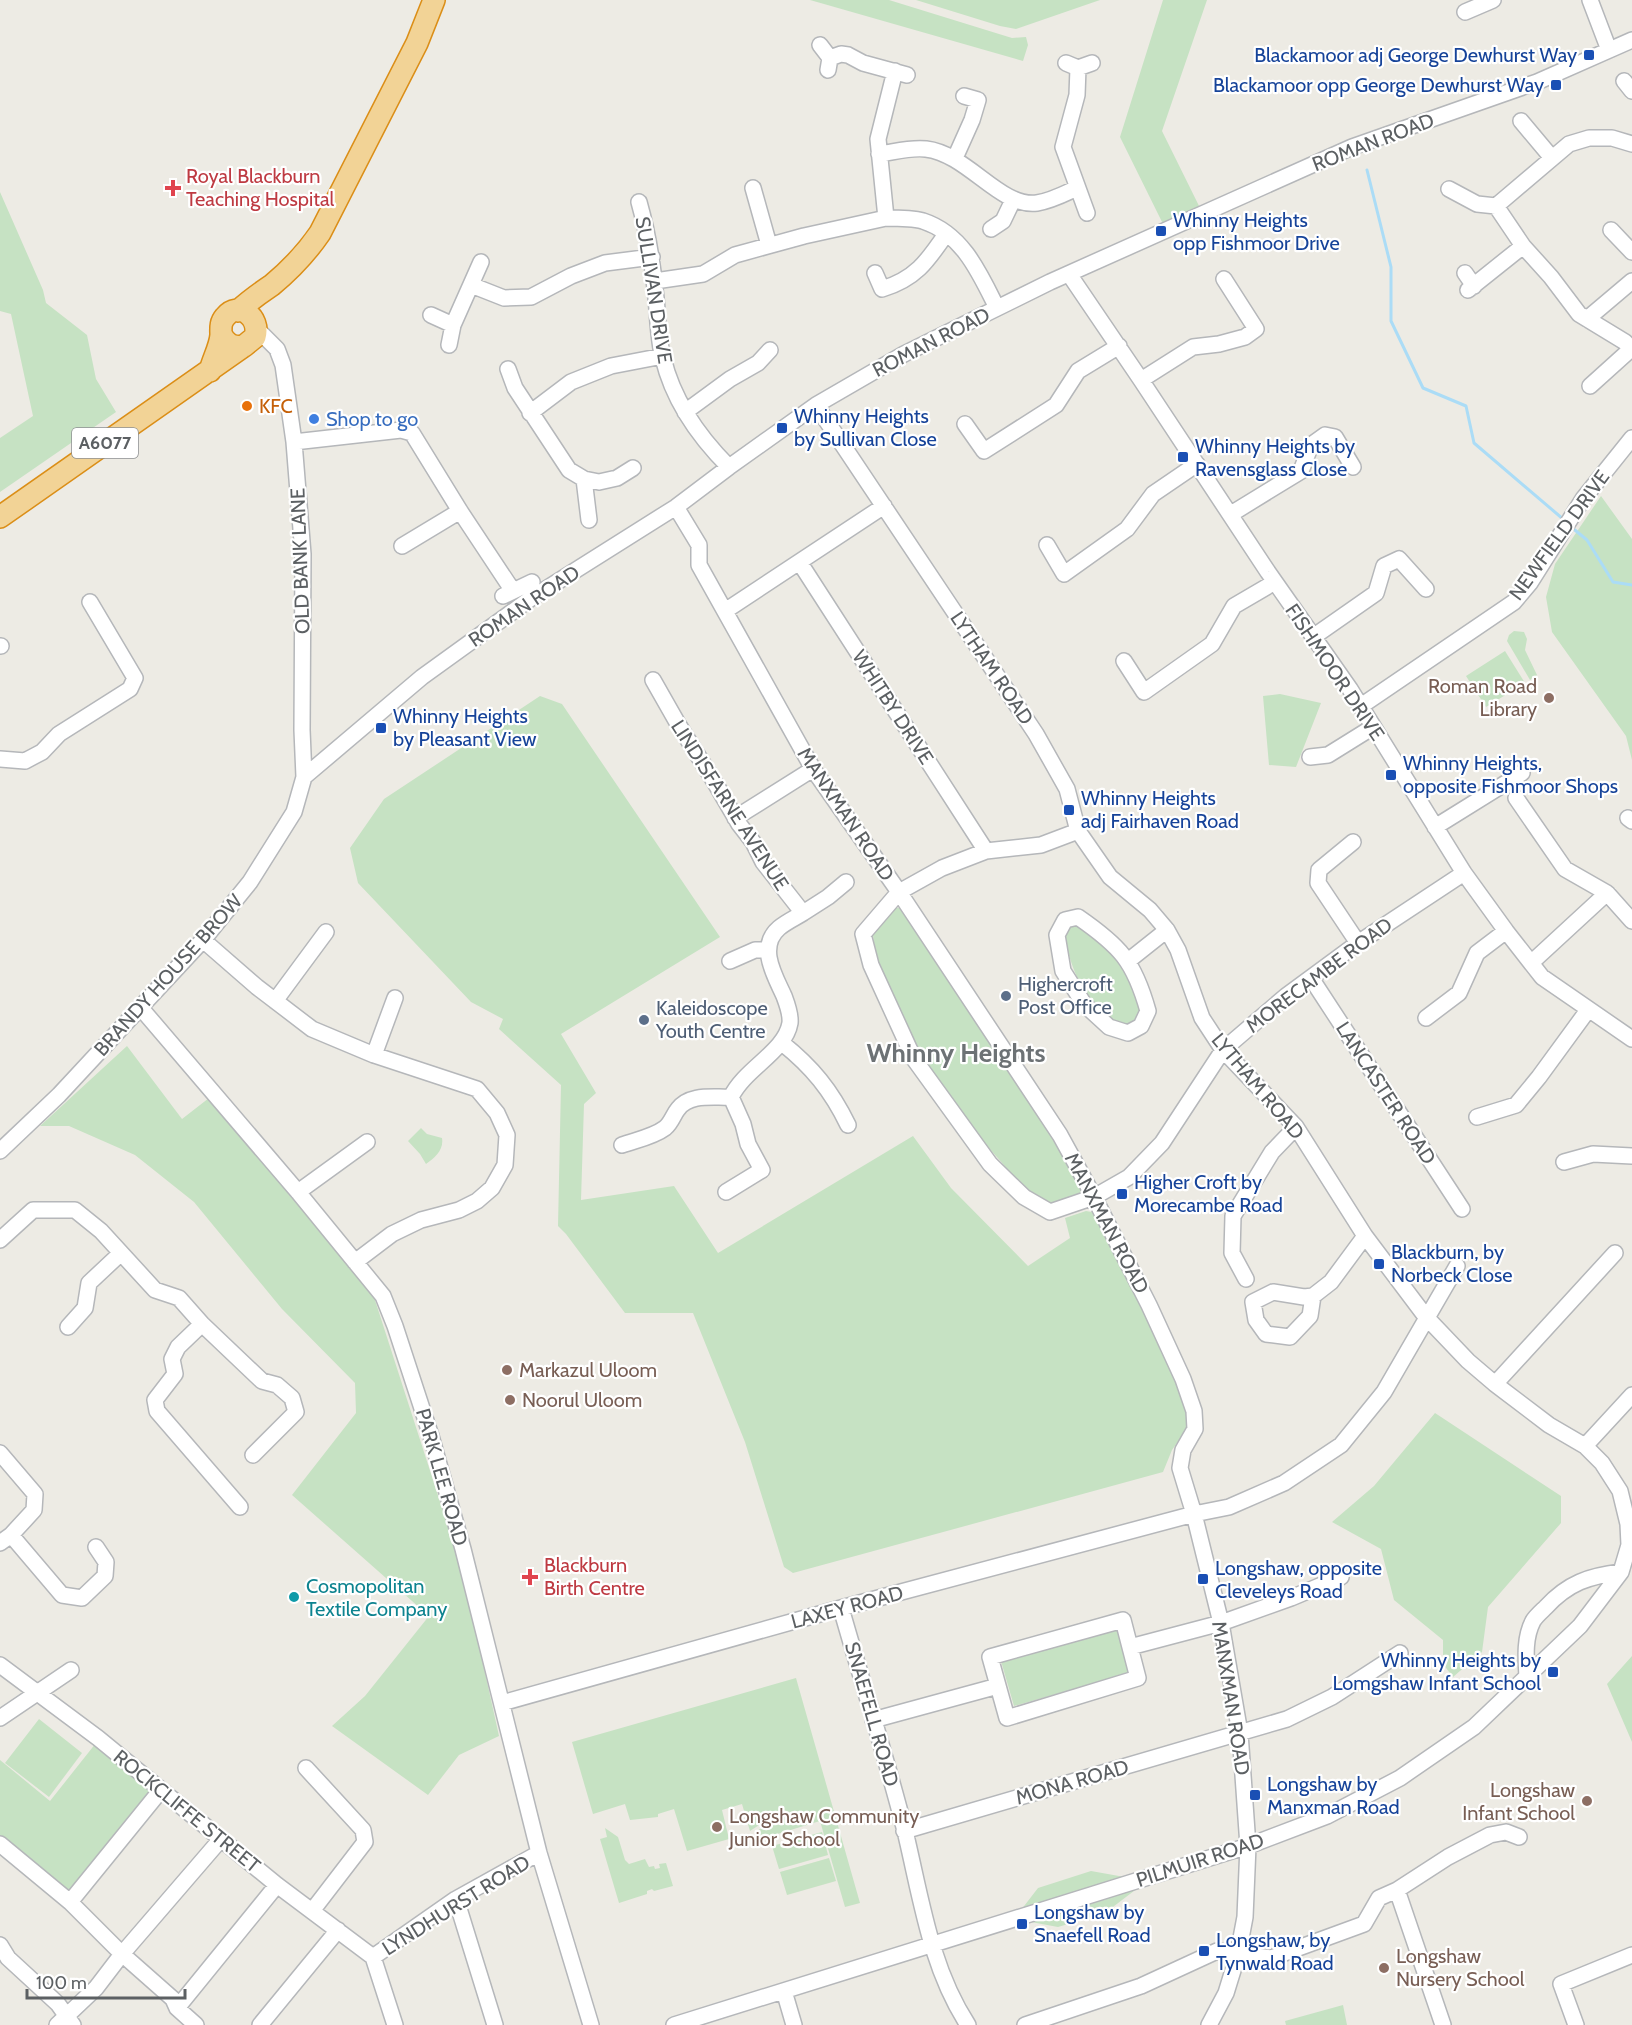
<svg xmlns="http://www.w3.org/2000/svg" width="1632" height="2025" viewBox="0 0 1632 2025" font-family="Cabin,sans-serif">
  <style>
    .green { fill: #c6e2c3 }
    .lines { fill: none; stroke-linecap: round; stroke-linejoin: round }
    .stream { stroke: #abdcf6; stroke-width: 3 }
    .minor-casing { stroke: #b5b7ba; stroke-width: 18 }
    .highway-casing { stroke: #db8e17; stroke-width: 24 }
    .minor { stroke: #fff; stroke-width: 15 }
    .highway { stroke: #f2d396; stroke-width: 21 }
    .transit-dot { fill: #1a4fb4; stroke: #fff; stroke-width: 2 }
    .health-dot { fill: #e0444e; stroke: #fff; stroke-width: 2 }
    .food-dot { fill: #e8710a; stroke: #fff; stroke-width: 2 }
    .shop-dot { fill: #3f7fe0; stroke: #fff; stroke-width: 2 }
    .education-dot { fill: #8d6e63; stroke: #fff; stroke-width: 2 }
    .service-dot { fill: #5c6f8a; stroke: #fff; stroke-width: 2 }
    .culture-dot { fill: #0f9aa8; stroke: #fff; stroke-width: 2 }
    .labels { text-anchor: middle; stroke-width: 4.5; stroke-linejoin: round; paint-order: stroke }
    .shield { fill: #fff; stroke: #8d9092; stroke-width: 1.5 }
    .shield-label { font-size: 18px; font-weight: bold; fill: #5c6063 }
    .transit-label { font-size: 20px; fill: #164399; stroke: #fff; text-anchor: start }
    .street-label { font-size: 20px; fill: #5c6063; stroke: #fff }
    .health-label { font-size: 20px; fill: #be3a42; stroke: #fff; text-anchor: start }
    .food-label { font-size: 20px; fill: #c56008; stroke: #fff; text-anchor: start }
    .shop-label { font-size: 20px; fill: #366cbe; stroke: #fff; text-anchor: start }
    .education-label { font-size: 20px; fill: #785e54; stroke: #fff; text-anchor: start }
    .service-label { font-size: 20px; fill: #4e5e75; stroke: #fff; text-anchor: start }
    .culture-label { font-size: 20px; fill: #0d838f; stroke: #fff; text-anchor: start }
    .district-label { font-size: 26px; font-weight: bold; fill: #6d7275; stroke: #fff }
  </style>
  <rect width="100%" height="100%" fill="#edebe4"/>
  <path class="green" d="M810,0H889L1012,38L1026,37L1028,45L1023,61Z
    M916,0H1100L1016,29L1000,26Z
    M1163,0H1207L1162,131L1202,212L1165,228L1120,137Z
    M0,192L43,290L46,303L87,335L96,379L116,412L0,492V438L33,416L11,314L0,311Z
    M1601,496L1632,539V760L1626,736L1552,632L1546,597L1555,564Z
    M1514,631L1524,632L1527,639L1525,650L1537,675L1530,680L1507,641L1509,635Z
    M1505,651L1525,683L1486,707L1466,676Z
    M1280,694L1321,703L1296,767L1269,765L1263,696Z
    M540,696L562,704L720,937L561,1034L596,1093L584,1104L581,1200L674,1186L718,1253L913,1136L951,1188L1028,1266L1070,1238L1065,1218L1086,1211L1097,1213L1136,1290L1188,1410V1427L1172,1450L1163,1472L793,1573L784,1567L745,1442L693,1313H625L566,1234L558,1226L561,1085L499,1029L503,1019L471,1002L358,883L350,848L384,799Z
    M896,908H904L999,1054L1083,1186L1077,1199L1054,1207C1045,1202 1034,1197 1027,1190C1015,1180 1006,1167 996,1156C942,1094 882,1013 872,929Z
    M1072,925C1094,927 1115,950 1126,968C1134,982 1137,999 1143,1013L1128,1027C1088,1015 1072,973 1064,935Z
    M127,1046L182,1119L209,1098L374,1297L463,1573L499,1736L459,1755L428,1795L332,1726L365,1696L429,1616L292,1495L356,1413L355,1383L282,1309L194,1202L135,1155L69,1126H40Z
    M421,1128L427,1134L442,1138C444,1150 435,1158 426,1164L420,1154L408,1141Z
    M1435,1413L1561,1496V1523L1488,1607L1482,1652L1453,1677L1443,1664V1640L1394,1600L1381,1549L1332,1522L1374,1486Z
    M1117,1628L1129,1673L1014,1706L1001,1661Z
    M1632,1656V1742L1607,1684Z
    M796,1678L860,1903L845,1907L820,1821L758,1840L756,1831L766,1826L765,1821L750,1831L742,1804L722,1810L729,1839L687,1851L674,1809L658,1814V1817L630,1820L625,1804L593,1814L572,1742Z
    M39,1719L82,1753L49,1797L5,1763Z
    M96,1743L155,1790L70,1899L0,1841V1760L50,1801Z
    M605,1828L618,1837L625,1860L629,1864L645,1859L649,1867L654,1866L655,1869L660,1868L659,1864L666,1863L673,1886L654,1891L652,1889L647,1891V1894L619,1903L600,1839L607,1837Z
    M822,1832L828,1855L779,1869L772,1846Z
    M829,1858L836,1881L787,1895L780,1872Z
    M1091,1871L1147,1881L1105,1913L1058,1927L1014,1919L1038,1888Z
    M1343,2005L1347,2025H1286L1285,2021Z"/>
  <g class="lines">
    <path class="stream" d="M1367,170L1391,267V321L1423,388L1466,406L1474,443L1563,519
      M1570,526L1587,540L1613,582L1632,585"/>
    <defs>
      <path id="minor" d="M1590,0L1609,50
        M1465,12L1493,0
        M820,45L830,58L828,70
        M830,58L841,54L848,55L863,63L907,75
        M1066,63L1078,68L1092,63
        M1078,68L1077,95L1063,147L1087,213
        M1624,81L1632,91
        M1521,121L1552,158
        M1632,144L1612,138H1589L1569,144L1496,206L1523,246L1551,277L1579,314L1625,342L1632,350
        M879,154C894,152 911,147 926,149C968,154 1000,208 1037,203C1051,201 1064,194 1077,188
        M955,158L972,120L978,100L964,96
        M753,188L769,245
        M1449,189L1477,204L1496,206
        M639,202C648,234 653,265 656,298C658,317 658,339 663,358C673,400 698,436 729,467
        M886,218L878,139L895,71
        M991,229L1003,221L1013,200
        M1611,230L1632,252
        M875,273L882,289C915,279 927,262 946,234
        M1465,273L1474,286
        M1069,274L1141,380L1268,572L1350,689L1464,873L1506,931L1542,977L1632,1039
        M655,281L703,274L735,255L804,236L886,218C898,218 912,218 923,221C963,234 980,274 997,308
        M471,285L504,298L531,297L571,276L605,263L652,257
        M1468,290L1523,246
        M431,315L453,325
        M1587,319L1632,281
        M449,345L453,325L481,262
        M508,369L515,388L569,470L584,479L599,482L617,478L633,468
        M1141,380L1193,347L1219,344L1245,337L1256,329L1224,279
        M1590,386L1631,349
        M685,412L730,379L758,363L770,350
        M530,413L571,382L611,366L663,356
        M965,424L984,451L1056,405L1078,371L1119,346
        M294,442L401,430L412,433L460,511L513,591
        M584,479L589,520
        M676,507L699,545V565L813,769L899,892L1060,1135L1094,1197L1149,1305L1183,1379L1194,1411L1195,1429L1183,1450L1180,1468L1194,1514L1221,1623L1240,1733L1248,1846L1245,1917L1238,1954L1226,1993L1209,2025
        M1231,514L1301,471L1311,445L1325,435L1335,437L1353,467
        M1047,545L1064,574L1127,529L1153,494L1197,464
        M402,546L460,511
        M800,563L986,851
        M503,596L532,582
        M725,611L884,506
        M1313,637L1376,593L1384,566L1399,559L1426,589
        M0,646H1
        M1124,661L1144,692L1212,644L1234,606L1275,582
        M1361,706L1514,602L1530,583L1583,499L1632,438
        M1310,757L1328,755L1373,727
        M0,759L25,761L42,752L59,734L130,689L135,678L90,602
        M304,777L422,677L530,599L676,507L729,467L816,405L904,354L1050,282L1352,147L1537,82L1632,40
        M1516,798L1565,869L1607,893
        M735,818L813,769
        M1628,818L1632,821
        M1435,827L1522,773
        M1078,831L1041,845L986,851L942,868L899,892L863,934L871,965L914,1059L990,1164L1024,1197L1050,1212L1094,1197L1129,1177L1162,1143L1223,1050L1286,996L1358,943L1464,873
        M1353,842L1319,870L1318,883L1358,943
        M803,913L828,897L846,882
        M1078,917C1120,946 1134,961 1148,1011L1141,1026L1128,1033L1109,1027L1084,1004L1063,971L1057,935L1065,920Z
        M203,940L257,987L312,1029L374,1055L477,1089L497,1113L507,1135L505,1165L492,1188L477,1201L459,1210L421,1220L392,1234L355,1262
        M730,961L755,950H768
        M1128,961L1167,930
        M1531,963L1607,893L1632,921
        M1311,978L1462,1209
        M275,1001L326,932
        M140,1007L298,1192L383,1296L395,1326L431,1436L463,1549L539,1853L591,2025
        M1426,1018L1459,993L1477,953L1506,931
        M782,1043C812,1067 831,1090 848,1125
        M374,1055L395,998
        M1477,1117L1516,1105L1539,1077L1588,1010
        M622,1145C636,1140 653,1137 665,1128C672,1122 673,1115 678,1109C690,1093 714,1098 731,1097C745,1068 785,1052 790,1023C791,1014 787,1004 784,996C775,976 757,947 779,928C786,922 795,918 803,913L763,862L753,842L739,824L714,781L678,724L653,680
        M0,1151L59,1095L203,940L250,882L294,812L304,777L302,730L303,554L294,442L283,365L277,349L256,328
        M1564,1162L1593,1154L1632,1156
        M298,1192L367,1142
        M726,1192L762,1170L748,1144L743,1124L731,1097
        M0,1240L33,1210H75L101,1231L155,1290L179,1298L202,1324L262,1381L277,1385L292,1398L296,1412L253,1455
        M1246,1279L1232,1253L1233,1216L1272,1152L1296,1127
        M1313,1296L1310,1316L1290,1337L1266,1334L1256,1320L1253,1302L1273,1292L1304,1297L1313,1296L1331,1282L1365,1236
        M202,1324L178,1347L172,1359L175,1374L155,1400L157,1411L240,1507
        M68,1327L85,1308L89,1283L121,1253
        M1495,1384L1615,1253
        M1585,1446L1632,1395
        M0,1453L35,1494L34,1510L11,1535L0,1543
        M11,1535L62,1595L82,1598L105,1576L106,1562L96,1547
        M841,1608C862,1682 886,1756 905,1831C921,1897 930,1967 968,2025
        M1123,1620L1138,1678L1007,1718L990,1657Z
        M1130,1647L1221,1623L1291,1598L1341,1577
        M0,1665L98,1738L277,1885L373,1957
        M1527,1677C1526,1659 1524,1638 1533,1621C1536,1616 1542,1611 1546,1607C1568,1583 1589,1576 1621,1572
        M502,1703L841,1608L1194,1514L1229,1507L1284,1483L1341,1445L1384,1392L1457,1266
        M0,1718L71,1670
        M873,1720L998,1686
        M306,1768L363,1830L365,1842L312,1911
        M904,1831L1287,1719L1332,1697L1400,1653
        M0,1844L70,1902L122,1954L173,1999L177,2008L196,2025
        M1397,1890L1443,2025
        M456,1899L495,2025
        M70,1902L161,1790
        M0,1945L8,1958L58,2004L73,2025
        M373,1957L456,1899L539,1853
        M373,1957L395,2025
        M784,1991L794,2025
        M177,2008L277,1885
        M57,2025L96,1988L122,1954L221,1839
        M260,2025L338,1930
        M674,2025L1248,1846L1327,1816L1400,1778L1474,1727L1580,1626L1621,1572L1629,1545L1628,1524L1620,1491L1602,1463L1585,1446L1549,1425L1495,1384L1468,1361L1426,1317L1365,1236L1296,1127L1223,1050L1202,1018L1178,950L1167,930L1150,910L1110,877L1078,831L1067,789L1036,734L816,405
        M1025,2025L1141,1986L1217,1951L1271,1958L1364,1924L1379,1898L1397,1890L1448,1857L1490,1835L1506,1832L1519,1837
        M1576,2025L1561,1984L1632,1955"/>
      <path id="highway" d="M238,311C249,301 260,293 272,285C290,270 307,252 320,233L417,43L434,0
        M210,371C213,359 220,347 221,335C221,328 220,323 225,317C238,300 261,317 255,337L244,346C233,348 226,344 221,334
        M0,517L244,346"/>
    </defs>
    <use href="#minor" class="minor-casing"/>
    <use href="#highway" class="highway-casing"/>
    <use href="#minor" class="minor"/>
    <use href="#highway" class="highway"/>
  </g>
  <g class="transit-dot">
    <rect x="1583" y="49" width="12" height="12" rx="3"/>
    <rect x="1550" y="79" width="12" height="12" rx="3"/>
    <rect x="1155" y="225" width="12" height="12" rx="3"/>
    <rect x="776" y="422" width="12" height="12" rx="3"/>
    <rect x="1177" y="451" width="12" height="12" rx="3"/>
    <rect x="375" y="722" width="12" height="12" rx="3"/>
    <rect x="1385" y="769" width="12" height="12" rx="3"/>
    <rect x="1063" y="804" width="12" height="12" rx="3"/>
    <rect x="1116" y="1188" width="12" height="12" rx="3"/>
    <rect x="1373" y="1258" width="12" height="12" rx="3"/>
    <rect x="1197" y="1573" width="12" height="12" rx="3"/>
    <rect x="1547" y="1666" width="12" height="12" rx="3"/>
    <rect x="1249" y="1789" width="12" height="12" rx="3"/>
    <rect x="1016" y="1918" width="12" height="12" rx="3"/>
    <rect x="1198" y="1945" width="12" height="12" rx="3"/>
  </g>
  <g class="health-dot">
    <path d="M170 179h6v6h6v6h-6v6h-6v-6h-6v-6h6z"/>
    <path d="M527 1568h6v6h6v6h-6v6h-6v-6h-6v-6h6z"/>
  </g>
  <circle class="food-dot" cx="247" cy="406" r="6"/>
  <circle class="shop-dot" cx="314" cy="419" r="6"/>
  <g class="education-dot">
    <circle cx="1549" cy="698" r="6"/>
    <circle cx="507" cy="1370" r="6"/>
    <circle cx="510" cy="1400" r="6"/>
    <circle cx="1587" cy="1801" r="6"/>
    <circle cx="717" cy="1827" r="6"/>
    <circle cx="1384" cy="1968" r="6"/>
  </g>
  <g class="service-dot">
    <circle cx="1006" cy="996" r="6"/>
    <circle cx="644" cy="1020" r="6"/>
  </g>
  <circle class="culture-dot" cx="294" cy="1597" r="6"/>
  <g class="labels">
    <rect class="shield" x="72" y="428" width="66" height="30" rx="4.5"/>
    <g class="shield-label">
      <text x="105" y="449">A6077</text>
    </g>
    <g class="transit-label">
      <text x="1577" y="62" text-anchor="end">Blackamoor adj George Dewhurst Way</text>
      <text x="1544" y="92" text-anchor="end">Blackamoor opp George Dewhurst Way</text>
      <text x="1173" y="227">Whinny Heights<tspan x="1173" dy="23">opp Fishmoor Drive</tspan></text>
      <text x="794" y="423">Whinny Heights<tspan x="794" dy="23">by Sullivan Close</tspan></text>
      <text x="1195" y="453">Whinny Heights by<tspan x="1195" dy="23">Ravensglass Close</tspan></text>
      <text x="393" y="723">Whinny Heights<tspan x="393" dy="23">by Pleasant View</tspan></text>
      <text x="1403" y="770">Whinny Heights,<tspan x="1403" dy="23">opposite Fishmoor Shops</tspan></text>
      <text x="1081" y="805">Whinny Heights<tspan x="1081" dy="23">adj Fairhaven Road</tspan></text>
      <text x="1134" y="1189">Higher Croft by<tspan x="1134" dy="23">Morecambe Road</tspan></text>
      <text x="1391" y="1259">Blackburn, by<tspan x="1391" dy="23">Norbeck Close</tspan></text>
      <text x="1215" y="1575">Longshaw, opposite<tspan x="1215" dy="23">Cleveleys Road</tspan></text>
      <text x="1541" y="1667" text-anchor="end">Whinny Heights by<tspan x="1541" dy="23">Lomgshaw Infant School</tspan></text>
      <text x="1267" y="1791">Longshaw by<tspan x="1267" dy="23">Manxman Road</tspan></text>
      <text x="1034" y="1919">Longshaw by<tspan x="1034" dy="23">Snaefell Road</tspan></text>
      <text x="1216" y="1947">Longshaw, by<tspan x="1216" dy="23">Tynwald Road</tspan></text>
    </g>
    <g class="street-label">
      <text transform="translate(1373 142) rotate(-21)" y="7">ROMAN ROAD</text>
      <text transform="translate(654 290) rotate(81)" y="7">SULLIVAN DRIVE</text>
      <text transform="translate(931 342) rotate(-27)" y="7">ROMAN ROAD</text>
      <text transform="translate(1559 535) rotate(-54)" y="7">NEWFIELD DRIVE</text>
      <text transform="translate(300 561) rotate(-92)" y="7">OLD BANK LANE</text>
      <text transform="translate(524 606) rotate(-34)" y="7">ROMAN ROAD</text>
      <text transform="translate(992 668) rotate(56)" y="7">LYTHAM ROAD</text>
      <text transform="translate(1335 672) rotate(56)" y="7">FISHMOOR DRIVE</text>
      <text transform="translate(893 707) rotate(57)" y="7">WHITBY DRIVE</text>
      <text transform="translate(730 805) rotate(57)" y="7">LINDISFARNE AVENUE</text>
      <text transform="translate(846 814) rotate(56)" y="7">MANXMAN ROAD</text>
      <text transform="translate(168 975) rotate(-48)" y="7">BRANDY HOUSE BROW</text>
      <text transform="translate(1319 975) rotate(-37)" y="7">MORECAMBE ROAD</text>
      <text transform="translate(1258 1086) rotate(50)" y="7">LYTHAM ROAD</text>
      <text transform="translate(1386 1093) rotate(57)" y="7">LANCASTER ROAD</text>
      <text transform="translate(1107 1223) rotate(62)" y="7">MANXMAN ROAD</text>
      <text transform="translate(442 1477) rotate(74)" y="7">PARK LEE ROAD</text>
      <text transform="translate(847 1607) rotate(-15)" y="7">LAXEY ROAD</text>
      <text transform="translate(1231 1698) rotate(81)" y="7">MANXMAN ROAD</text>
      <text transform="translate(872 1714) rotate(74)" y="7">SNAEFELL ROAD</text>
      <text transform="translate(1072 1782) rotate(-16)" y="7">MONA ROAD</text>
      <text transform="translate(187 1811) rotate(39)" y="7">ROCKCLIFFE STREET</text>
      <text transform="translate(1200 1860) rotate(-18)" y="7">PILMUIR ROAD</text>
      <text transform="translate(456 1905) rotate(-32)" y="7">LYNDHURST ROAD</text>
    </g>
    <g class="health-label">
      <text x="186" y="183">Royal Blackburn<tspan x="186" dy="23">Teaching Hospital</tspan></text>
      <text x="544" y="1572">Blackburn<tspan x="544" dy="23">Birth Centre</tspan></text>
    </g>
    <g class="food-label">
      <text x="259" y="413">KFC</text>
    </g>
    <g class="shop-label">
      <text x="326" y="426">Shop to go</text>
    </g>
    <g class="education-label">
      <text x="1537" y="693" text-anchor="end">Roman Road<tspan x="1537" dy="23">Library</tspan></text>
      <text x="519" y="1377">Markazul Uloom</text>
      <text x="522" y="1407">Noorul Uloom</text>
      <text x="1575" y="1797" text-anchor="end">Longshaw<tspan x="1575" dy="23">Infant School</tspan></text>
      <text x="729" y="1823">Longshaw Community<tspan x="729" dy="23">Junior School</tspan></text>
      <text x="1396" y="1963">Longshaw<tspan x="1396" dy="23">Nursery School</tspan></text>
    </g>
    <g class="service-label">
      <text x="1018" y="991">Highercroft<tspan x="1018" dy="23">Post Office</tspan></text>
      <text x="656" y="1015">Kaleidoscope<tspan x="656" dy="23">Youth Centre</tspan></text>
    </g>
    <g class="culture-label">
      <text x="306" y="1593">Cosmopolitan<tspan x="306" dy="23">Textile Company</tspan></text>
    </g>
    <g class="district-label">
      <text x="956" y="1062">Whinny Heights</text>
    </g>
  </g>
  <path d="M27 1989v9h158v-9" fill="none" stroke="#5c6063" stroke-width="3"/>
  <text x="36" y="1989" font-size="18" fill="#5c6063" stroke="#ffffff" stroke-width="4.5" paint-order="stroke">100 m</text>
</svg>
